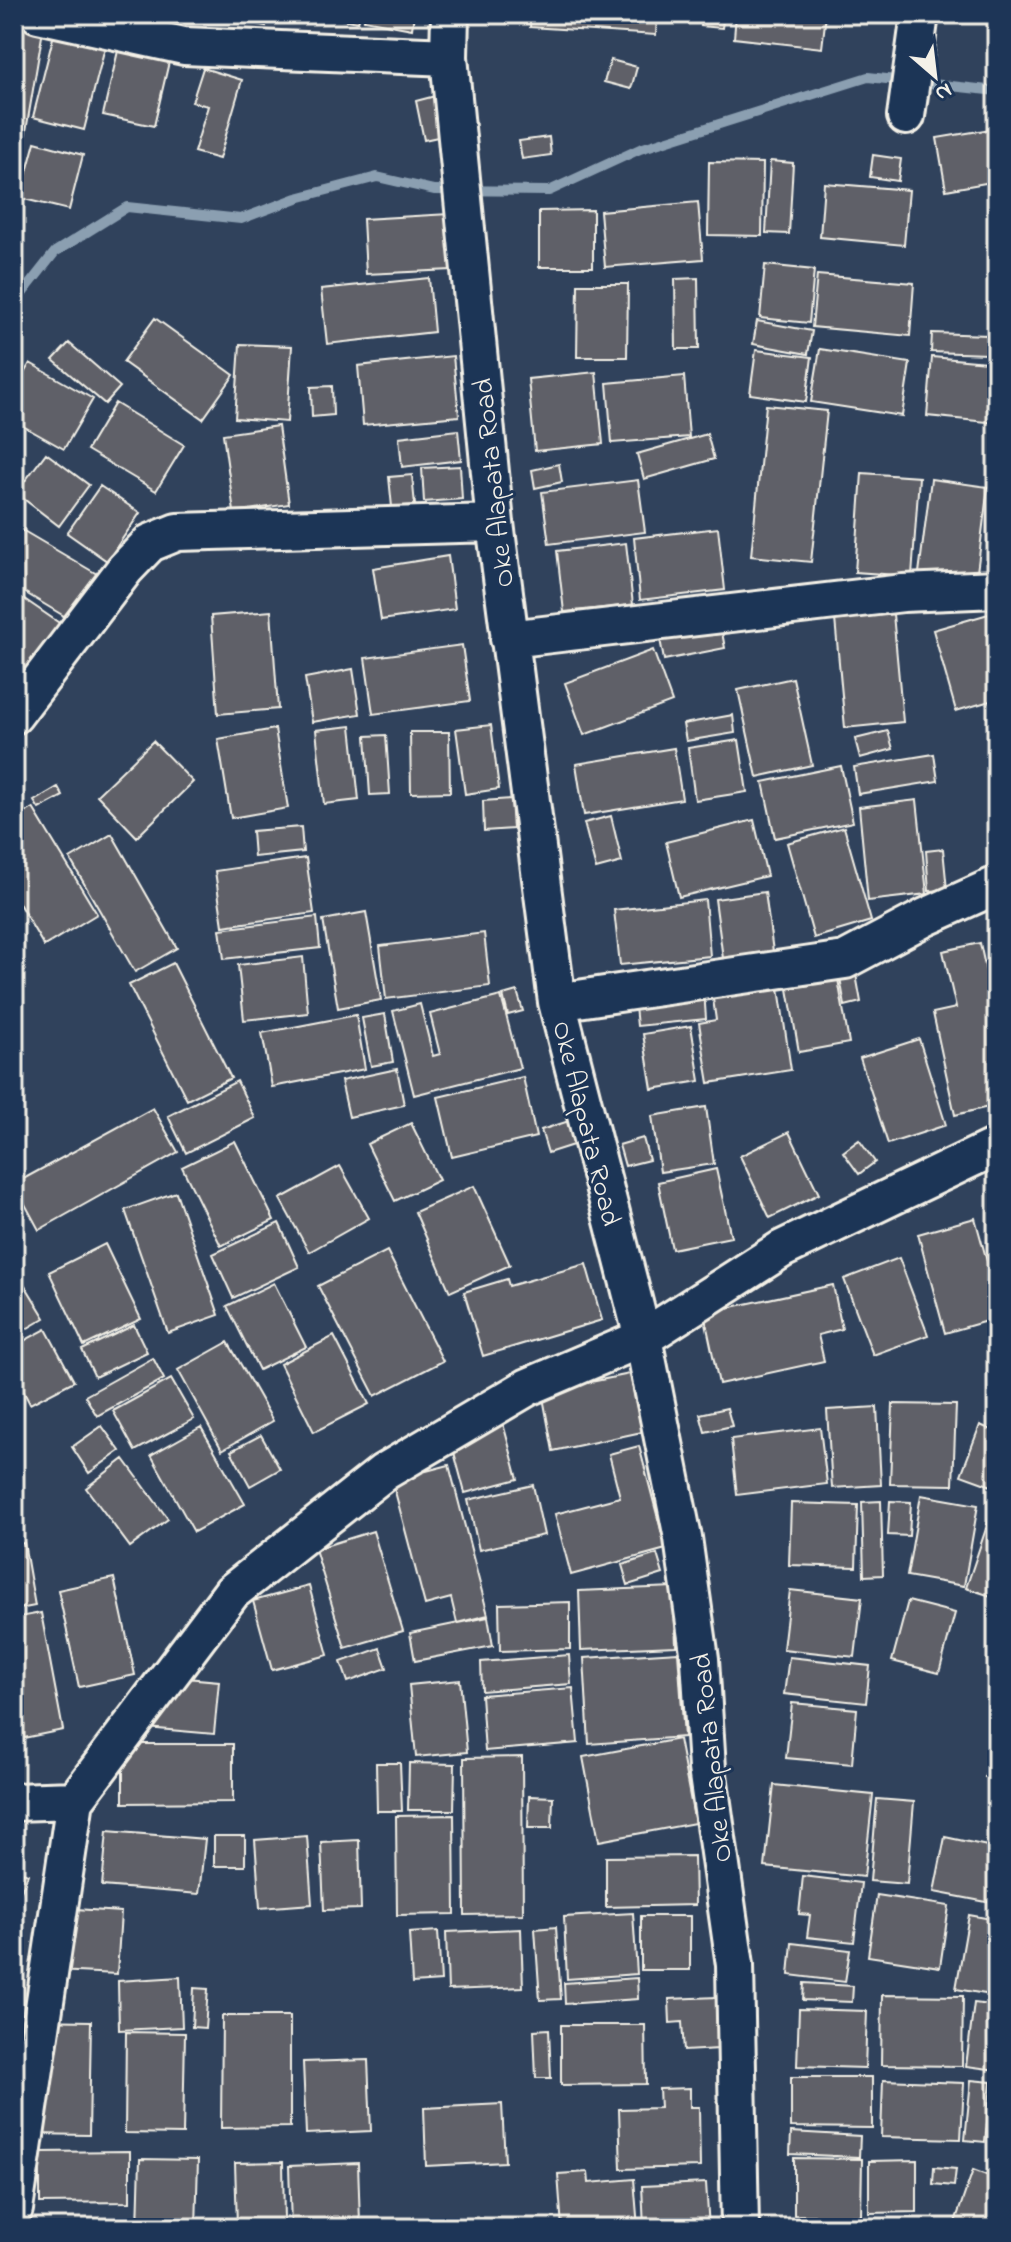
<svg xmlns="http://www.w3.org/2000/svg" width="1011" height="2242" viewBox="0 0 1011 2242" font-family="'Indie Flower',sans-serif">
  <style>
    .lines { fill: none; stroke-linecap: round; stroke-linejoin: round }
    .stream { stroke: #8b9fb1; stroke-width: 10 }
    .building { fill: #5e6068; stroke: #f4f1e8; stroke-width: 2 }
    .minor-casing { stroke: #f4f1e8; stroke-width: 42 }
    .minor { stroke: #1d3557; stroke-width: 36 }
    .labels { text-anchor: middle; stroke-width: 6; stroke-linejoin: round; paint-order: stroke }
    .street-label { font-size: 28px; fill: #f4f1e8; stroke: #1d3557 }
  </style>
  <rect width="100%" height="100%" fill="#30425c"/>
  <filter id="ink" filterUnits="userSpaceOnUse"><feTurbulence type="fractalNoise" baseFrequency=".0125" numOctaves="2"/><feDisplacementMap in="SourceGraphic" scale="16" xChannelSelector="R" yChannelSelector="G"/><feConvolveMatrix kernelMatrix="1 2 1 2 8 2 1 2 1" color-interpolation-filters="sRGB"/></filter>
  <g filter="url(#ink)">
    <g class="lines">
      <path class="stream" d="M14,304L55,252L127,207L241,219L297,198L377,177L434,190L549,191L640,149L868,77L997,91"/>
    </g>
    <path class="building" d="M178,14H212V21L178,19Z
      M251,14H268L266,26L250,23Z
      M312,14H360L358,22Z
      M365,14H414L412,29L364,20Z
      M531,14H657L656,35L530,27Z
      M702,14H724L722,28L701,26Z
      M736,14H826L822,48L734,38Z
      M14,20L44,24L23,149L14,148Z
      M55,30L106,43L84,130L33,117Z
      M121,38L172,49L154,126L103,115Z
      M611,60L637,67L631,89L604,82Z
      M203,68L242,80L219,159L194,152L208,106L192,102Z
      M439,95L447,135L424,140L416,101Z
      M997,128V181L946,190L937,138Z
      M549,137L551,155L522,159L519,141Z
      M35,142L83,155L69,210L20,198Z
      M873,155L901,159L898,181L870,177Z
      M770,161L793,163L789,234L766,233Z
      M709,162L763,163L762,236L708,235Z
      M824,183L909,190L904,245L820,237Z
      M698,202L703,259L605,267L600,211Z
      M593,210V267H539V211Z
      M449,214L452,270L366,274L363,219Z
      M765,265L814,270L809,323L760,318Z
      M817,275L914,283L910,336L812,327Z
      M429,278L434,332L327,344L321,289Z
      M698,278L699,349H676L675,279Z
      M578,284H628L627,357H577Z
      M155,318L234,375L203,419L123,362Z
      M757,321L812,331L808,354L753,344Z
      M932,333L988,335V354L931,352Z
      M69,343L120,387L105,404L53,360Z
      M240,344L292,346L287,422L235,418Z
      M820,349L910,363L902,416L811,402Z
      M756,350L812,357L806,402L750,394Z
      M453,356L459,416L363,425L358,366Z
      M932,357L997,363V423L927,416Z
      M30,363L93,399L64,449L14,421V390Z
      M596,372L603,444L535,451L528,379Z
      M684,376L689,437L612,443L607,383Z
      M332,386L333,415L312,417L311,387Z
      M115,403L184,445L156,491L87,450Z
      M766,405L827,411L811,562L751,556Z
      M278,426L289,504L234,512L223,434Z
      M458,430L461,460L402,467L399,437Z
      M707,434L714,459L644,479L637,454Z
      M46,453L89,485L59,526L16,493Z
      M559,464L562,482L535,488L532,470Z
      M460,466L462,499L424,502L422,468Z
      M862,473L919,477L912,576L855,572Z
      M412,475L415,505L392,507L389,477Z
      M931,479L988,487L976,580L919,573Z
      M638,480L645,532L549,544L542,492Z
      M100,486L140,513L107,561L67,533Z
      M718,528L725,590L640,600L634,538Z
      M22,530L102,577L74,622L14,586V543Z
      M626,543L633,605L564,612L557,551Z
      M448,556L455,609L381,620L373,568Z
      M14,592L68,629L35,677L14,663Z
      M271,611L278,709L218,714L211,616Z
      M992,613L997,632V699L956,711L933,630Z
      M893,614L903,722L845,728L835,619Z
      M720,622L725,648L664,660L659,634Z
      M462,645L470,701L373,714L365,658Z
      M653,650L672,702L584,735L565,683Z
      M353,669L360,714L312,722L305,678Z
      M793,678L812,765L757,777L738,690Z
      M733,715L735,733L686,741L683,724Z
      M491,725L499,789L465,794L456,729Z
      M351,726L359,800L324,804L316,730Z
      M275,729L288,808L231,818L218,739Z
      M888,731L893,749L860,758L855,739Z
      M410,732H449L450,792L411,793Z
      M386,735L390,794L370,795L366,736Z
      M739,740L747,792L695,800L688,748Z
      M153,741L193,782L137,837L97,795Z
      M674,748L682,799L584,815L576,764Z
      M934,754L938,781L858,794L854,767Z
      M841,766L853,822L775,838L763,782Z
      M58,787L63,796L39,809L34,801Z
      M511,799L513,829L484,831L483,801Z
      M917,800L927,894L868,901L859,807Z
      M33,808L97,914L44,946L14,895V820Z
      M611,816L622,862L596,869L584,823Z
      M754,820L767,876L679,897L666,842Z
      M301,827L303,852L254,857L252,831Z
      M844,827L871,921L814,938L787,843Z
      M112,834L177,948L135,972L70,859Z
      M943,849L947,890L929,891L926,851Z
      M306,858L314,913L223,926L215,871Z
      M765,892L774,959L724,966L715,899Z
      M705,900L710,956L620,965L614,910Z
      M366,912L381,1000L338,1008L323,920Z
      M317,917L320,948L224,959L220,929Z
      M484,933L490,986L386,999L380,946Z
      M980,943L997,1022V1105L955,1115L933,1013L956,1008L943,951Z
      M303,957L308,1013L244,1020L238,965Z
      M173,963L231,1078L187,1100L129,985Z
      M855,969L861,1002L845,1006L839,972Z
      M837,973L849,1043L799,1052L787,983Z
      M778,981L791,1070L709,1083L699,1023L716,1020L712,992Z
      M704,990L706,1019L637,1026L634,997Z
      M517,991L523,1011L508,1015L503,995Z
      M501,996L520,1068L414,1095L393,1011L420,1004L433,1056L440,1054L430,1014Z
      M385,1014L393,1062L371,1066L362,1018Z
      M356,1015L365,1069L272,1087L262,1033Z
      M691,1026L700,1081L652,1089L643,1034Z
      M919,1039L946,1125L888,1144L860,1058Z
      M397,1069L404,1105L349,1117L341,1081Z
      M523,1077L536,1137L452,1157L438,1097Z
      M237,1081L255,1118L186,1153L168,1116Z
      M706,1107L714,1164L660,1172L652,1116Z
      M153,1108L178,1152L39,1230L14,1184Z
      M569,1121L576,1144L548,1153L541,1130Z
      M411,1123L439,1180L395,1201L367,1144Z
      M789,1132L819,1194L770,1218L740,1156Z
      M643,1138L649,1160L625,1166L619,1145Z
      M859,1140L875,1162L859,1174L843,1152Z
      M235,1141L274,1220L221,1246L182,1167Z
      M340,1166L369,1218L309,1252L280,1199Z
      M716,1169L731,1237L672,1249L658,1182Z
      M474,1186L510,1265L450,1292L415,1212Z
      M176,1192L219,1315L168,1333L125,1210Z
      M975,1218L997,1297V1318L945,1333L918,1234Z
      M279,1223L299,1267L233,1298L213,1254Z
      M105,1244L141,1319L84,1346L49,1272Z
      M387,1251L443,1361L375,1396L318,1286Z
      M899,1258L928,1335L873,1355L844,1279Z
      M586,1264L602,1320L483,1356L464,1292L507,1279L509,1286Z
      M20,1277L45,1318L14,1336V1281Z
      M274,1283L306,1347L259,1370L227,1306Z
      M833,1285L842,1329L818,1335L824,1361L719,1384L704,1313Z
      M134,1325L147,1352L95,1377L82,1350Z
      M46,1329L74,1381L30,1404L14,1373V1346Z
      M334,1336L369,1404L314,1432L280,1364Z
      M228,1342L273,1421L222,1450L178,1370Z
      M153,1358L164,1379L97,1416L85,1396Z
      M630,1374L642,1432L553,1451L542,1392Z
      M171,1379L194,1419L135,1451L113,1411Z
      M893,1404L956,1405L953,1485L890,1484Z
      M877,1407L881,1485L832,1488L827,1410Z
      M727,1408L732,1426L705,1432L700,1414Z
      M501,1416L518,1479L465,1493L448,1430Z
      M980,1425L997,1432V1488L961,1475Z
      M102,1426L120,1451L89,1473L72,1447Z
      M201,1427L245,1504L194,1532L151,1455Z
      M820,1428L827,1484L737,1495L731,1439Z
      M261,1435L280,1469L250,1486L231,1451Z
      M639,1446L666,1549L571,1575L555,1514L620,1497L609,1454Z
      M124,1459L168,1519L130,1547L86,1488Z
      M449,1465L488,1615L457,1623L451,1598L425,1605L392,1480Z
      M533,1485L544,1535L479,1550L468,1500Z
      M921,1495L978,1505L964,1586L907,1576Z
      M881,1501L883,1575L864,1576L862,1502Z
      M890,1501L911,1502L909,1536L888,1535Z
      M791,1503L858,1505L856,1567L789,1565Z
      M991,1514L997,1515V1598L966,1588Z
      M373,1531L403,1631L345,1648L315,1549Z
      M24,1543L35,1606L14,1610V1545Z
      M657,1554L663,1574L628,1585L622,1565Z
      M114,1578L135,1675L79,1687L58,1590Z
      M309,1586L328,1655L272,1670L253,1601Z
      M674,1587L676,1646L581,1650L579,1591Z
      M790,1590L862,1598L855,1657L783,1649Z
      M908,1601L955,1613L939,1673L892,1661Z
      M570,1602V1649L500,1651L499,1604Z
      M41,1613L63,1730L14,1740V1618Z
      M488,1617L493,1646L415,1661L410,1633Z
      M380,1648L387,1668L348,1682L341,1662Z
      M678,1652L684,1737L589,1744L584,1658Z
      M569,1655L571,1684L482,1691L481,1662Z
      M789,1657L870,1666L866,1703L784,1694Z
      M152,1675L219,1681L214,1734L147,1728Z
      M460,1680L467,1752L416,1757L409,1685Z
      M573,1688L578,1743L485,1751L481,1695Z
      M792,1703L857,1709L852,1764L786,1758Z
      M997,1732V1780L985,1777Z
      M679,1739L695,1823L599,1841L583,1757Z
      M123,1744H233V1802L123,1803Z
      M522,1757L523,1914L465,1915L464,1758Z
      M376,1763H400L402,1811H377Z
      M409,1763L455,1764L454,1810H408Z
      M774,1785L873,1795L864,1877L765,1867Z
      M529,1796L553,1797L552,1828H528Z
      M877,1799L914,1802L907,1884L870,1881Z
      M454,1815L455,1914L397,1915L396,1816Z
      M107,1831L205,1839L199,1894L102,1886Z
      M214,1836H245V1866H214Z
      M307,1836L312,1904L260,1908L255,1840Z
      M945,1837L997,1848V1904L934,1892Z
      M359,1840L361,1909L324,1910L321,1842Z
      M694,1856L695,1905L606,1907V1857Z
      M14,1869L28,1874L14,1909Z
      M803,1876L861,1883L854,1942L807,1937L810,1915L799,1914Z
      M877,1895L949,1906L940,1967L868,1956Z
      M60,1908L121,1912L117,1974L56,1971Z
      M633,1913L637,1974L567,1979L564,1917Z
      M969,1915L997,1920V1996L956,1989Z
      M641,1916H690V1970H641Z
      M556,1927L561,1999L540,2000L535,1929Z
      M521,1929L523,1987L448,1990L446,1932Z
      M438,1931L441,1981L412,1983L409,1933Z
      M792,1943L850,1950L845,1982L789,1975Z
      M180,1977L182,2027L119,2030L118,1981Z
      M637,1978L638,1999L565,2004L564,1983Z
      M804,1983L853,1986L852,2002L803,2000Z
      M194,1988L208,1989L205,2028L192,2027Z
      M882,1995L963,1996L962,2066L881,2065Z
      M717,1997L719,2049L684,2051L682,2022L670,2023L669,1999Z
      M974,2003L997,2006V2070L966,2066Z
      M799,2009L867,2011L865,2068L797,2066Z
      M222,2016H290V2127L221,2128Z
      M34,2020L91,2021L89,2135L32,2134Z
      M561,2025H645L646,2084L561,2085Z
      M549,2029L551,2078H536L534,2030Z
      M126,2032L185,2033L183,2134L125,2133Z
      M368,2060L371,2131L306,2134L303,2062Z
      M791,2077H872V2128L791,2127Z
      M883,2080L964,2083L961,2139L881,2137Z
      M971,2080L991,2082L985,2142L965,2140Z
      M690,2088V2107H699L700,2167L621,2169L619,2109L660,2108L659,2089Z
      M502,2104L505,2162L426,2166L424,2108Z
      M791,2132L860,2136L859,2157L790,2154Z
      M130,2151V2202L40,2203V2152Z
      M794,2158L862,2159L861,2216L794,2215Z
      M140,2159L198,2160L196,2228H138Z
      M917,2160V2212L869,2213V2161Z
      M283,2162L284,2223L237,2225L235,2163Z
      M358,2163L360,2223L291,2226L289,2166Z
      M934,2167L956,2169L954,2186L933,2184Z
      M973,2170L997,2179V2228H953Z
      M588,2172L589,2183L634,2179L638,2228H562L558,2174Z
      M706,2183L709,2228H644L642,2186Z"/>
    <g class="lines">
      <defs>
        <path id="minor" d="M38,14L184,46L449,57
          M450,14L449,57L495,523L557,1002L643,1338L683,1538L700,1659L707,1768L735,1965L740,2228
          M906,116L920,14
          M509,639L903,593L997,589
          M14,715L125,569L150,543L177,532L495,523
          M557,1002L845,960L926,917L997,885
          M14,1802L75,1800
          M14,2209L75,1800L232,1592L384,1472L528,1387L643,1338L782,1249L997,1146"/>
      </defs>
      <use href="#minor" class="minor-casing"/>
      <use href="#minor" class="minor"/>
    </g>
  </g>
  <g class="labels">
    <g class="street-label">
      <text transform="translate(492 483) rotate(-96)" y="10">Oke Alapata Road</text>
      <text transform="translate(588 1123) rotate(76)" y="10">Oke Alapata Road</text>
      <text transform="translate(710 1758) rotate(-96)" y="10">Oke Alapata Road</text>
    </g>
  </g>
  <rect width="1011" height="2242" fill="none" stroke="#1d3557" stroke-width="48"/>
  <rect x="24" y="24" width="963" height="2194" fill="none" stroke="#f4f1e8" stroke-width="3" filter="url(#ink)"/>
  <g transform="translate(935 76) rotate(152)" stroke="#1d3557" stroke-width="6" paint-order="stroke">
  <path d="M0-6L14 30L0 20L-14 30Z" fill="#f4f1e8"/>
  <text y="-12" font-size="22" font-weight="bold" text-anchor="middle" fill="#f4f1e8">N</text>
  </g>
</svg>
